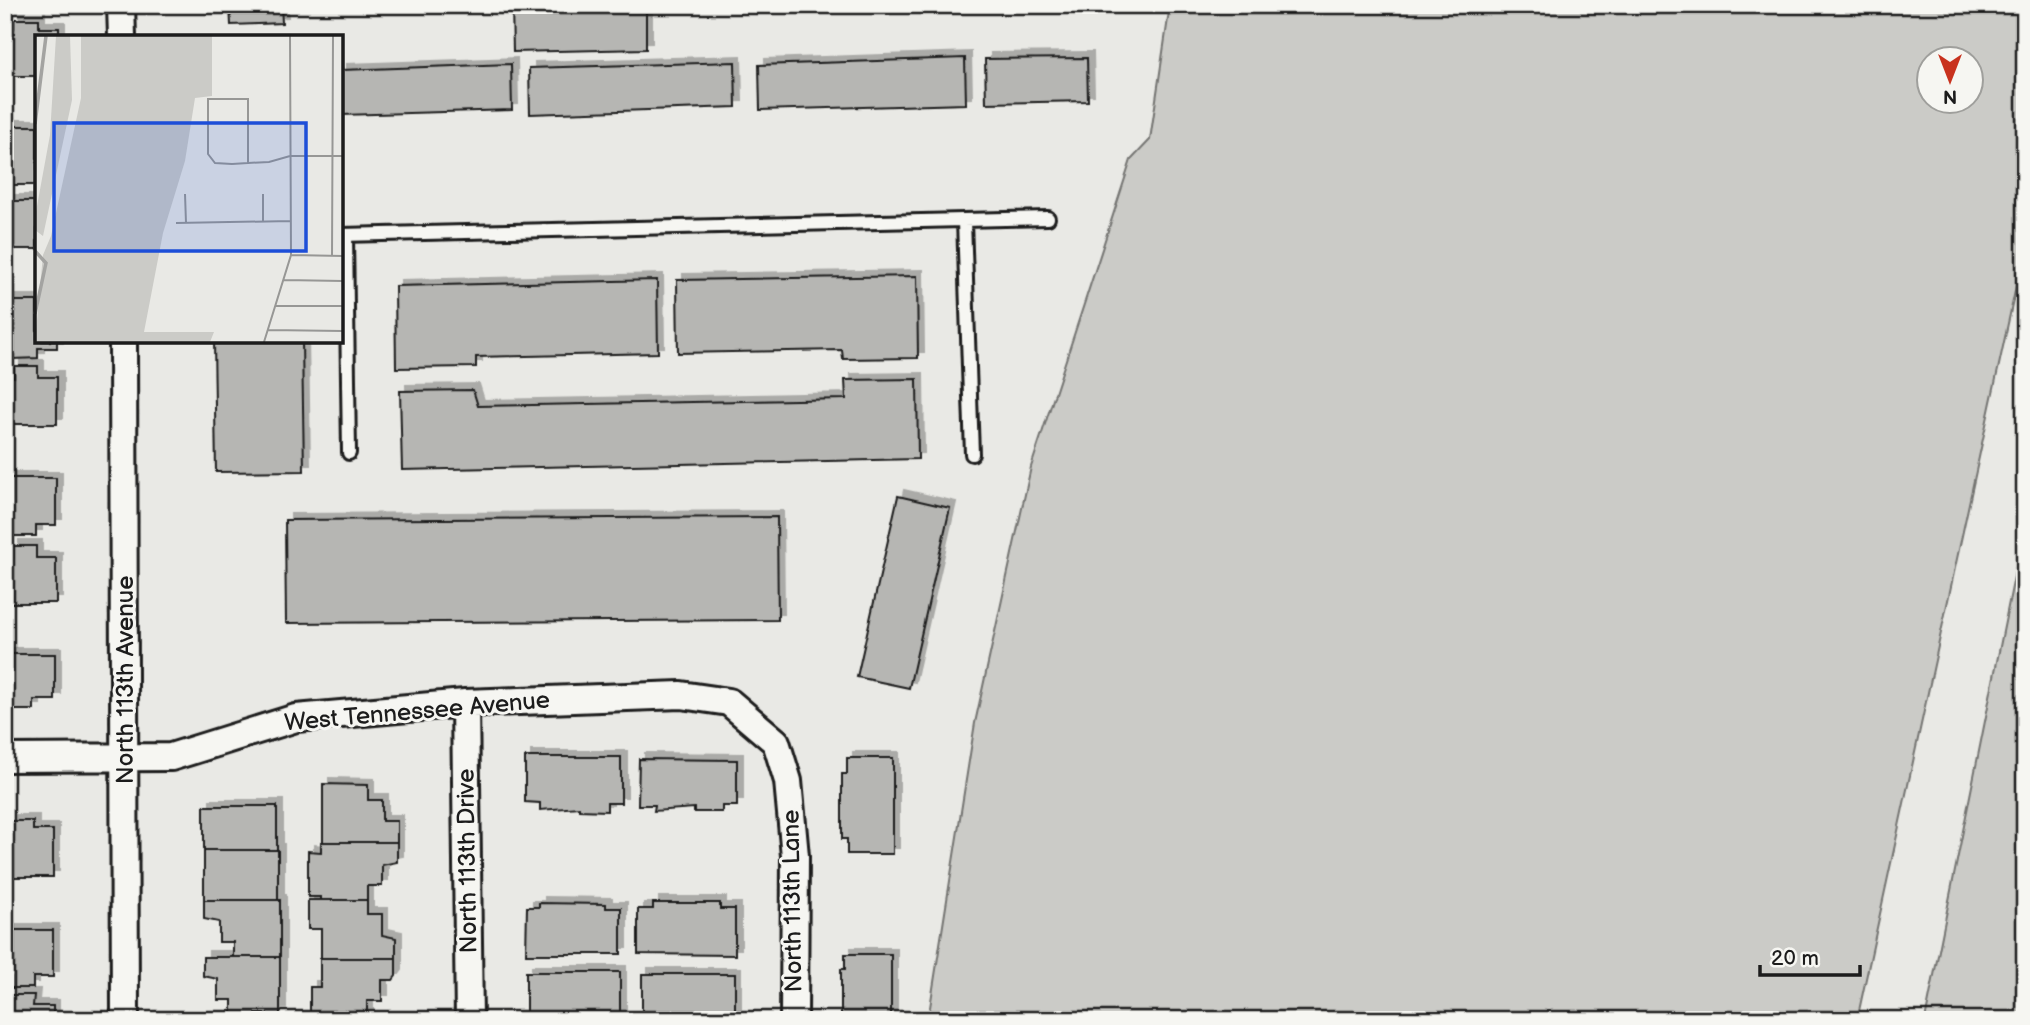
<svg xmlns="http://www.w3.org/2000/svg" width="2030" height="1025" viewBox="0 0 2030 1025" font-family="'Balsamiq Sans',sans-serif">
  <style>
    .green { fill: #cbcbc7; stroke: #747472; stroke-width: 2; fill-rule: evenodd }
    .building { fill: #b6b6b3; stroke: #1c1c1c; stroke-width: 2; filter: url(#shadow) }
    .lines { fill: none; stroke-linecap: round; stroke-linejoin: round }
    .service-casing { stroke: #1c1c1c; stroke-width: 18 }
    .minor-casing { stroke: #1c1c1c; stroke-width: 32 }
    .service { stroke: #f6f6f2; stroke-width: 12 }
    .minor { stroke: #f6f6f2; stroke-width: 26 }
    .labels { text-anchor: middle; stroke-width: 6; stroke-linejoin: round; paint-order: stroke }
    .street-label { font-size: 24px; fill: #1c1c1c; stroke: #f6f6f2 }
    .inset-river { fill: none; stroke: #a3a3a1; stroke-width: 3.5 }
    .inset-road { fill: none; stroke: #979795; stroke-width: 2 }
    .view { fill: #1d4ed8; fill-opacity: 0.15; stroke: #1d4ed8; stroke-width: 3.5 }
    .inset-edge { fill: none; stroke: #1c1c1c; stroke-width: 3.5 }
  </style>
  <defs>
    <filter id="shadow"><feDropShadow dx="6" dy="-6" stdDeviation="0" flood-color="#0004"/></filter>
  </defs>
  <rect width="100%" height="100%" fill="#e9e9e5"/>
  <filter id="ink" filterUnits="userSpaceOnUse"><feTurbulence type="fractalNoise" baseFrequency=".0143" numOctaves="2"/><feDisplacementMap in="SourceGraphic" scale="14" xChannelSelector="R" yChannelSelector="G"/><feConvolveMatrix kernelMatrix="1 2 1 2 8 2 1 2 1" color-interpolation-filters="sRGB"/></filter>
  <g filter="url(#ink)">
    <path class="green" d="M1170,5H2025V245L1857,1020H928L975,723L1031,467L1131,160L1150,140ZM1928,60H1970V102H1928Z
      M2025,522V1020H1925Z"/>
    <path class="building" d="M230,5H281L282,23L231,25Z
      M512,5H646V49L513,52Z
      M14,19H39V28H59V37H37V76H5V28H14Z
      M965,58L966,104L760,110L759,65Z
      M1087,58L1088,101L986,103L985,59Z
      M735,62L736,107L530,114L529,68Z
      M511,64L512,110L341,115V70Z
      M5,126H37V185H5Z
      M5,201H37V249H5Z
      M917,276L918,358L843,359L842,350L678,353L677,280Z
      M657,280L658,353L476,357V367L396,368L395,286Z
      M5,301H37V341H57V348H38V358L13,359V348H5Z
      M214,341H302L304,471L216,472Z
      M14,366H38V377H57V424H5V377H14Z
      M917,379L918,459L402,470L400,391L473,390L478,406L846,399L845,380Z
      M5,478H56V525H36V536H12V525H5Z
      M898,496L950,508L909,688L857,677Z
      M777,517L778,620L286,623L285,520Z
      M13,546H36V558H56V603H5V558H13Z
      M5,654H55V700H34V710H12V700H5Z
      M525,757H621V803H607V811L579,810V807L540,810V803L525,802Z
      M847,758H893V854H847V839H842V774H847Z
      M639,759L737,760V806H722V812H694V808L654,811L655,805H638Z
      M323,784L368,785V800H382V821H397V842H323Z
      M204,806H277V850H204Z
      M10,821H33V830H53V877H5V830H10Z
      M321,842H397V862L382,865V886H367V900H321V897H308V851L321,852Z
      M204,850H278V900H204Z
      M204,900H280V957H233V942H219V922L204,919Z
      M308,900H367V914H382V935L396,938V958H321V929H308Z
      M539,903L606,904V908H621V954H526L527,907H539Z
      M653,903H720V909H735V955L638,954V909H653Z
      M5,930H53V977H33V988H11V977H5Z
      M845,954H891V1020H841V969H845Z
      M203,957H280V1014H232V1000H218V979L203,976Z
      M320,958H396V976L393,980H382V1001H367V1015H320V1012H310V987H320Z
      M526,972H620V1019H526Z
      M642,974H735V1020H642Z
      M10,995H34L33,1006H53V1020H5V1005H10Z"/>
    <g class="lines">
      <defs>
        <path id="service" d="M964,221L972,454
          M341,235L1048,218
          M346,235L349,453"/>
        <path id="minor" d="M121,5L122,37
          M123,341L125,1020
          M465,703L469,1020
          M5,758L171,757L296,718L465,703L681,695L729,702L776,742L788,781L795,856L794,1020"/>
      </defs>
      <use href="#service" class="service-casing"/>
      <use href="#minor" class="minor-casing"/>
      <use href="#service" class="service"/>
      <use href="#minor" class="minor"/>
    </g>
  </g>
  <g class="labels">
    <g class="street-label">
      <text transform="translate(125 680) rotate(-90)" y="8">North 113th Avenue</text>
      <text transform="translate(417 711) rotate(-5)" y="8">West Tennessee Avenue</text>
      <text transform="translate(467 861) rotate(-91)" y="8">North 113th Drive</text>
      <text transform="translate(792 901) rotate(-91)" y="8">North 113th Lane</text>
    </g>
  </g>
  <g transform="translate(35 35)">
    <rect width="308" height="308" fill="#e9e9e5"/>
    <path d="M21,1H35L37,65L8,201L0,195V182L15,100ZM46,1H177V61L160,63L150,126L128,198L109,297H179L175,307H0L8,220L16,201L46,63Z" fill="#cbcbc7"/>
    <path class="inset-river" d="M0,89L11,1M0,216L11,228L0,279"/>
    <path class="inset-road" d="M213,128V64H173V119L180,128L197,129L213,128L234,127L255,121H308M150,159L151,188M228,159V186M141,188L256,186M256,220L308,221M297,221L298,1M249,245L308,246M241,271H308M233,295L308,296M229,307L256,220L255,1"/>
    <path class="view" d="M19,88H271V216H19Z"/>
    <rect width="308" height="308" class="inset-edge"/>
  </g>
  <rect width="2030" height="1025" fill="none" stroke="#f6f6f2" stroke-width="28"/>
  <rect x="14" y="14" width="2002" height="997" fill="none" stroke="#1c1c1c" stroke-width="2.5" filter="url(#ink)"/>
  <g transform="translate(1950 80) rotate(180)"><circle r="33" fill="#f6f6f2" stroke="#9f9f9c" stroke-width="2"/>
  <path d="M0-5L12 26L0 18L-12 26Z" fill="#c8321e"/>
  <text y="-10" font-size="19" font-weight="bold" text-anchor="middle" fill="#1c1c1c">N</text>
  </g>
  <path d="M1760 965v10h100v-10" fill="none" stroke="#1c1c1c" stroke-width="3.5"/>
  <text x="1771" y="965" font-size="21" fill="#1c1c1c" stroke="#f6f6f2" stroke-width="5" paint-order="stroke">20 m</text>
</svg>
